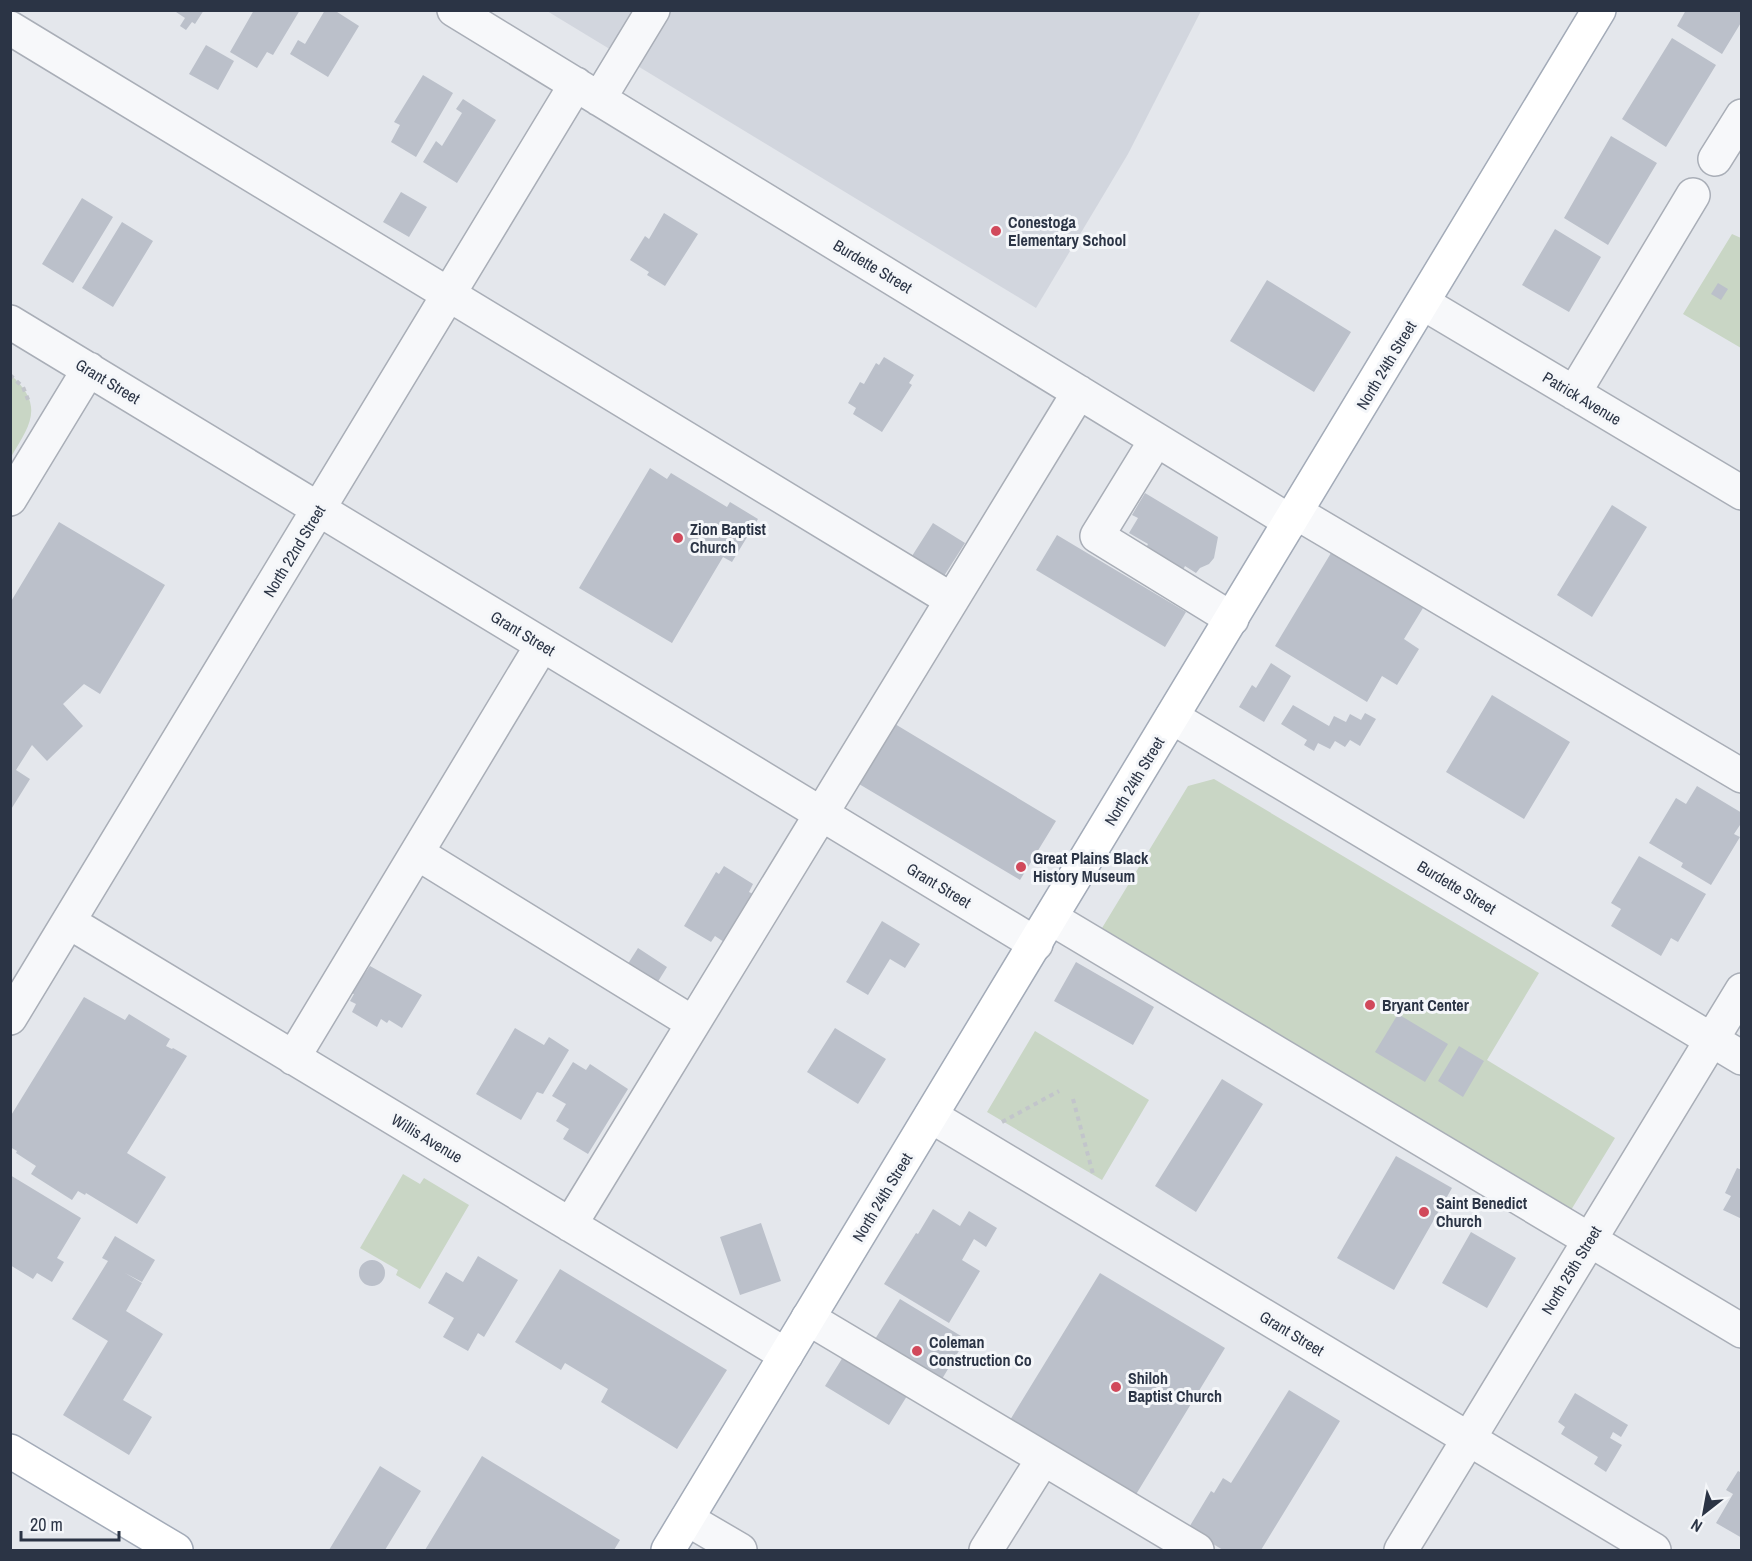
<svg xmlns="http://www.w3.org/2000/svg" width="1752" height="1561" viewBox="0 0 1752 1561" font-family="'Archivo Narrow',sans-serif">
  <style>
    .built { fill: #d2d6de }
    .green { fill: #c9d6c5 }
    .building { fill: #bbc0ca }
    .lines { fill: none; stroke-linecap: round; stroke-linejoin: round }
    .minor-casing { stroke: #a9aeb7; stroke-width: 36 }
    .major-casing { stroke: #a3abb8; stroke-width: 36 }
    .path { stroke: #c2c5cb; stroke-width: 4; stroke-dasharray: 4.5 4.5; stroke-linecap: butt }
    .minor { stroke: #f7f8fa; stroke-width: 33 }
    .major { stroke: #fff; stroke-width: 33 }
    .poi-dot { fill: #d1495b; stroke: #f4f6f9; stroke-width: 2 }
    .labels { text-anchor: middle; stroke-width: 6; stroke-linejoin: round; paint-order: stroke }
    .poi-label { font-size: 16px; font-weight: bold; fill: #2b3445; stroke: #f4f6f9; text-anchor: start }
    .street-label { font-size: 16px; fill: #2b3445; stroke: #f4f6f9 }
  </style>
  <rect width="100%" height="100%" fill="#e4e7ec"/>
  <path class="built" d="M547,11H1201L1128,154L1036,308Z"/>
  <path class="green" d="M1732,234L1741,238V348L1683,314Z
    M11,375C45,406 30,425 11,457Z
    M1214,779L1539,973L1487,1060L1615,1138L1568,1215L1099,933L1188,786Z
    M1035,1031L1149,1100L1102,1180L987,1112Z
    M403,1174L420,1184L424,1178L469,1205L420,1289L396,1275L398,1270L360,1248Z"/>
  <path class="building" d="M173,10H204L195,24L192,22L186,30L180,26L185,18Z
    M254,10H300L273,55L267,52L257,68L230,52Z
    M325,10H334L359,26L328,77L290,54L298,40L305,44Z
    M1686,10H1742V21L1722,54L1677,26Z
    M1672,38L1716,65L1666,147L1622,119Z
    M206,45L234,61L218,90L189,74Z
    M423,75L453,93L416,157L391,142L400,125L394,122Z
    M463,99L496,120L457,183L423,162L436,141L442,146L462,113L456,109Z
    M1611,136L1657,163L1608,245L1564,218Z
    M401,192L427,207L409,237L383,222Z
    M82,198L113,217L73,283L42,264Z
    M664,213L698,234L665,286L647,275L649,272L630,260L645,236L649,239Z
    M122,222L153,241L113,307L82,288Z
    M1555,229L1601,257L1569,312L1522,285Z
    M1267,280L1351,332L1314,392L1230,341Z
    M1718,283L1728,289L1721,300L1711,294Z
    M884,357L914,375L909,383L912,385L882,432L853,414L856,408L848,403L860,382L864,384L876,363L879,365Z
    M650,468L667,479L671,473L727,507L730,502L758,519L732,562L723,557L672,643L579,588Z
    M1145,493L1218,537L1214,558L1209,564L1200,568L1196,573L1185,566L1182,572L1145,550L1148,544L1129,533L1138,518L1132,515Z
    M1612,505L1647,527L1592,617L1557,595Z
    M59,522L165,585L100,694L84,684L63,704L83,726L47,761L32,745L16,770L30,779L10,811V603Z
    M933,523L965,543L944,576L912,556Z
    M1057,535L1186,612L1165,647L1036,570Z
    M1331,553L1423,608L1404,639L1419,649L1397,685L1382,676L1367,702L1275,646Z
    M1271,663L1291,676L1264,722L1239,707L1252,685L1256,688Z
    M1492,695L1570,742L1524,819L1446,772Z
    M1293,705L1329,726L1334,716L1346,722L1350,714L1361,720L1365,713L1376,719L1360,746L1350,740L1345,747L1335,741L1330,749L1318,743L1314,751L1304,745L1307,740L1281,724Z
    M890,721L1056,821L1020,880L854,781Z
    M1697,786L1742,813V822L1734,834L1740,837L1711,885L1681,867L1683,863L1649,843L1676,798L1686,804Z
    M1639,856L1706,894L1678,942L1671,938L1661,956L1611,926L1621,909L1611,903Z
    M724,866L753,884L749,892L753,894L724,942L715,936L711,942L684,926L716,872L719,874Z
    M882,921L920,944L905,968L890,959L868,995L846,982Z
    M638,948L667,967L654,988L624,970Z
    M1076,962L1154,1007L1133,1045L1054,1001Z
    M370,966L422,995L402,1028L389,1020L387,1023L381,1019L377,1027L352,1012L356,1004L350,1001L354,994L351,993Z
    M84,997L125,1020L129,1014L170,1039L166,1046L172,1049L173,1048L187,1056L127,1153L166,1177L137,1224L86,1193L85,1195L78,1191L72,1200L31,1174L36,1166L16,1153L17,1151L10,1147V1117Z
    M1398,1014L1448,1044L1425,1082L1375,1052Z
    M515,1028L544,1045L549,1037L569,1050L543,1094L537,1092L521,1120L476,1094Z
    M835,1028L886,1059L858,1104L807,1072Z
    M1459,1046L1484,1061L1463,1097L1438,1081Z
    M573,1062L586,1070L590,1064L628,1089L588,1154L563,1139L569,1129L556,1121L566,1104L552,1096Z
    M1222,1079L1263,1104L1196,1212L1155,1186Z
    M1396,1156L1452,1188L1394,1290L1337,1258Z
    M1737,1168L1742,1170V1219L1723,1210L1731,1196L1725,1193Z
    M10,1175L81,1218L57,1258L64,1262L52,1282L37,1273L33,1279L10,1265Z
    M933,1209L960,1226L969,1211L997,1228L986,1247L974,1239L962,1260L980,1271L949,1323L884,1284L916,1233L918,1234Z
    M761,1223L781,1281L740,1295L720,1237Z
    M1471,1232L1516,1258L1487,1308L1442,1283Z
    M115,1236L155,1260L142,1282L125,1273L142,1283L126,1311L163,1334L123,1400L152,1417L129,1455L63,1415L108,1341L72,1319L108,1261L102,1258Z
    M478,1256L518,1280L484,1337L478,1333L468,1351L443,1337L454,1318L428,1303L446,1272L463,1282Z
    M359 1273a13 13 0 1 1 26 0a13 13 0 1 1-26 0Z
    M560,1269L727,1370L677,1449L601,1402L608,1389L565,1363L561,1370L515,1342Z
    M1100,1273L1225,1348L1132,1501L1007,1425Z
    M900,1299L966,1339L939,1384L872,1344Z
    M843,1357L907,1396L889,1425L825,1386Z
    M1289,1390L1340,1421L1261,1550H1223L1188,1529L1211,1491L1214,1493L1223,1478L1231,1483Z
    M1575,1393L1628,1425L1621,1437L1613,1432L1610,1438L1622,1445L1606,1472L1594,1464L1598,1457L1561,1434L1565,1427L1558,1422Z
    M482,1456L620,1540L614,1550H425Z
    M380,1466L421,1491L385,1550H329Z
    M1738,1471L1742,1473V1538L1716,1523L1733,1494L1726,1490Z"/>
  <g class="lines">
    <defs>
      <path id="minor" d="M454,10L1291,522
        M10,28L952,600
        M599,99L653,10
        M1715,159L1742,116
        M1423,303L1742,493
        M10,322L1036,944
        M1574,393L1693,195
        M1156,440L1097,536L1232,619
        M10,499L89,369
        M1297,513L1742,776
        M1172,717L1742,1058
        M417,853L693,1023
        M1051,918L1742,1331
        M69,922L786,1355
        M10,1018L576,84
        M293,1058L542,645
        M931,1116L1654,1550
        M570,1225L1079,392
        M808,1318L1197,1550
        M687,1519L740,1550
        M986,1550L1043,1459
        M1401,1550L1742,990"/>
      <path id="major" d="M10,1451L176,1550
        M668,1550L1599,10"/>
    </defs>
    <use href="#minor" class="minor-casing"/>
    <use href="#major" class="major-casing"/>
    <path class="path" d="M10,375L23,387L29,402
      M1073,1099L1093,1174
      M1002,1122L1059,1091"/>
    <use href="#minor" class="minor"/>
    <use href="#major" class="major"/>
  </g>
  <g class="poi-dot">
    <circle cx="996" cy="231" r="6"/>
    <circle cx="678" cy="538" r="6"/>
    <circle cx="1021" cy="867" r="6"/>
    <circle cx="1370" cy="1005" r="6"/>
    <circle cx="1424" cy="1212" r="6"/>
    <circle cx="917" cy="1351" r="6"/>
    <circle cx="1116" cy="1387" r="6"/>
  </g>
  <g class="labels">
    <g class="poi-label">
      <text x="1008" y="228">Conestoga<tspan x="1008" dy="18">Elementary School</tspan></text>
      <text x="690" y="535">Zion Baptist<tspan x="690" dy="18">Church</tspan></text>
      <text x="1033" y="864">Great Plains Black<tspan x="1033" dy="18">History Museum</tspan></text>
      <text x="1382" y="1011">Bryant Center</text>
      <text x="1436" y="1209">Saint Benedict<tspan x="1436" dy="18">Church</tspan></text>
      <text x="929" y="1348">Coleman<tspan x="929" dy="18">Construction Co</tspan></text>
      <text x="1128" y="1384">Shiloh<tspan x="1128" dy="18">Baptist Church</tspan></text>
    </g>
    <g class="street-label">
      <text transform="translate(873 266) rotate(31)" y="6">Burdette Street</text>
      <text transform="translate(1386 365) rotate(-59)" y="6">North 24th Street</text>
      <text transform="translate(108 381) rotate(31)" y="6">Grant Street</text>
      <text transform="translate(1582 398) rotate(31)" y="6">Patrick Avenue</text>
      <text transform="translate(294 551) rotate(-59)" y="6">North 22nd Street</text>
      <text transform="translate(523 633) rotate(31)" y="6">Grant Street</text>
      <text transform="translate(1134 781) rotate(-59)" y="6">North 24th Street</text>
      <text transform="translate(939 885) rotate(31)" y="6">Grant Street</text>
      <text transform="translate(1457 887) rotate(31)" y="6">Burdette Street</text>
      <text transform="translate(427 1138) rotate(31)" y="6">Willis Avenue</text>
      <text transform="translate(882 1197) rotate(-59)" y="6">North 24th Street</text>
      <text transform="translate(1571 1270) rotate(-59)" y="6">North 25th Street</text>
      <text transform="translate(1292 1333) rotate(31)" y="6">Grant Street</text>
    </g>
  </g>
  <rect width="1752" height="1561" fill="none" stroke="#2b3445" stroke-width="24"/>
  <g transform="translate(1704 1513) rotate(211)" stroke="#f4f6f9" stroke-width="4.5" paint-order="stroke">
  <path d="M0-4.5L10 22L0 15L-10 22Z" fill="#2b3445"/>
  <text y="-9" font-size="16" font-weight="bold" text-anchor="middle" fill="#2b3445">N</text>
  </g>
  <path d="M21 1531v9h98v-9" fill="none" stroke="#2b3445" stroke-width="3"/>
  <text x="30" y="1531" font-size="18" fill="#2b3445" stroke="#f4f6f9" stroke-width="4.5" paint-order="stroke">20 m</text>
</svg>
